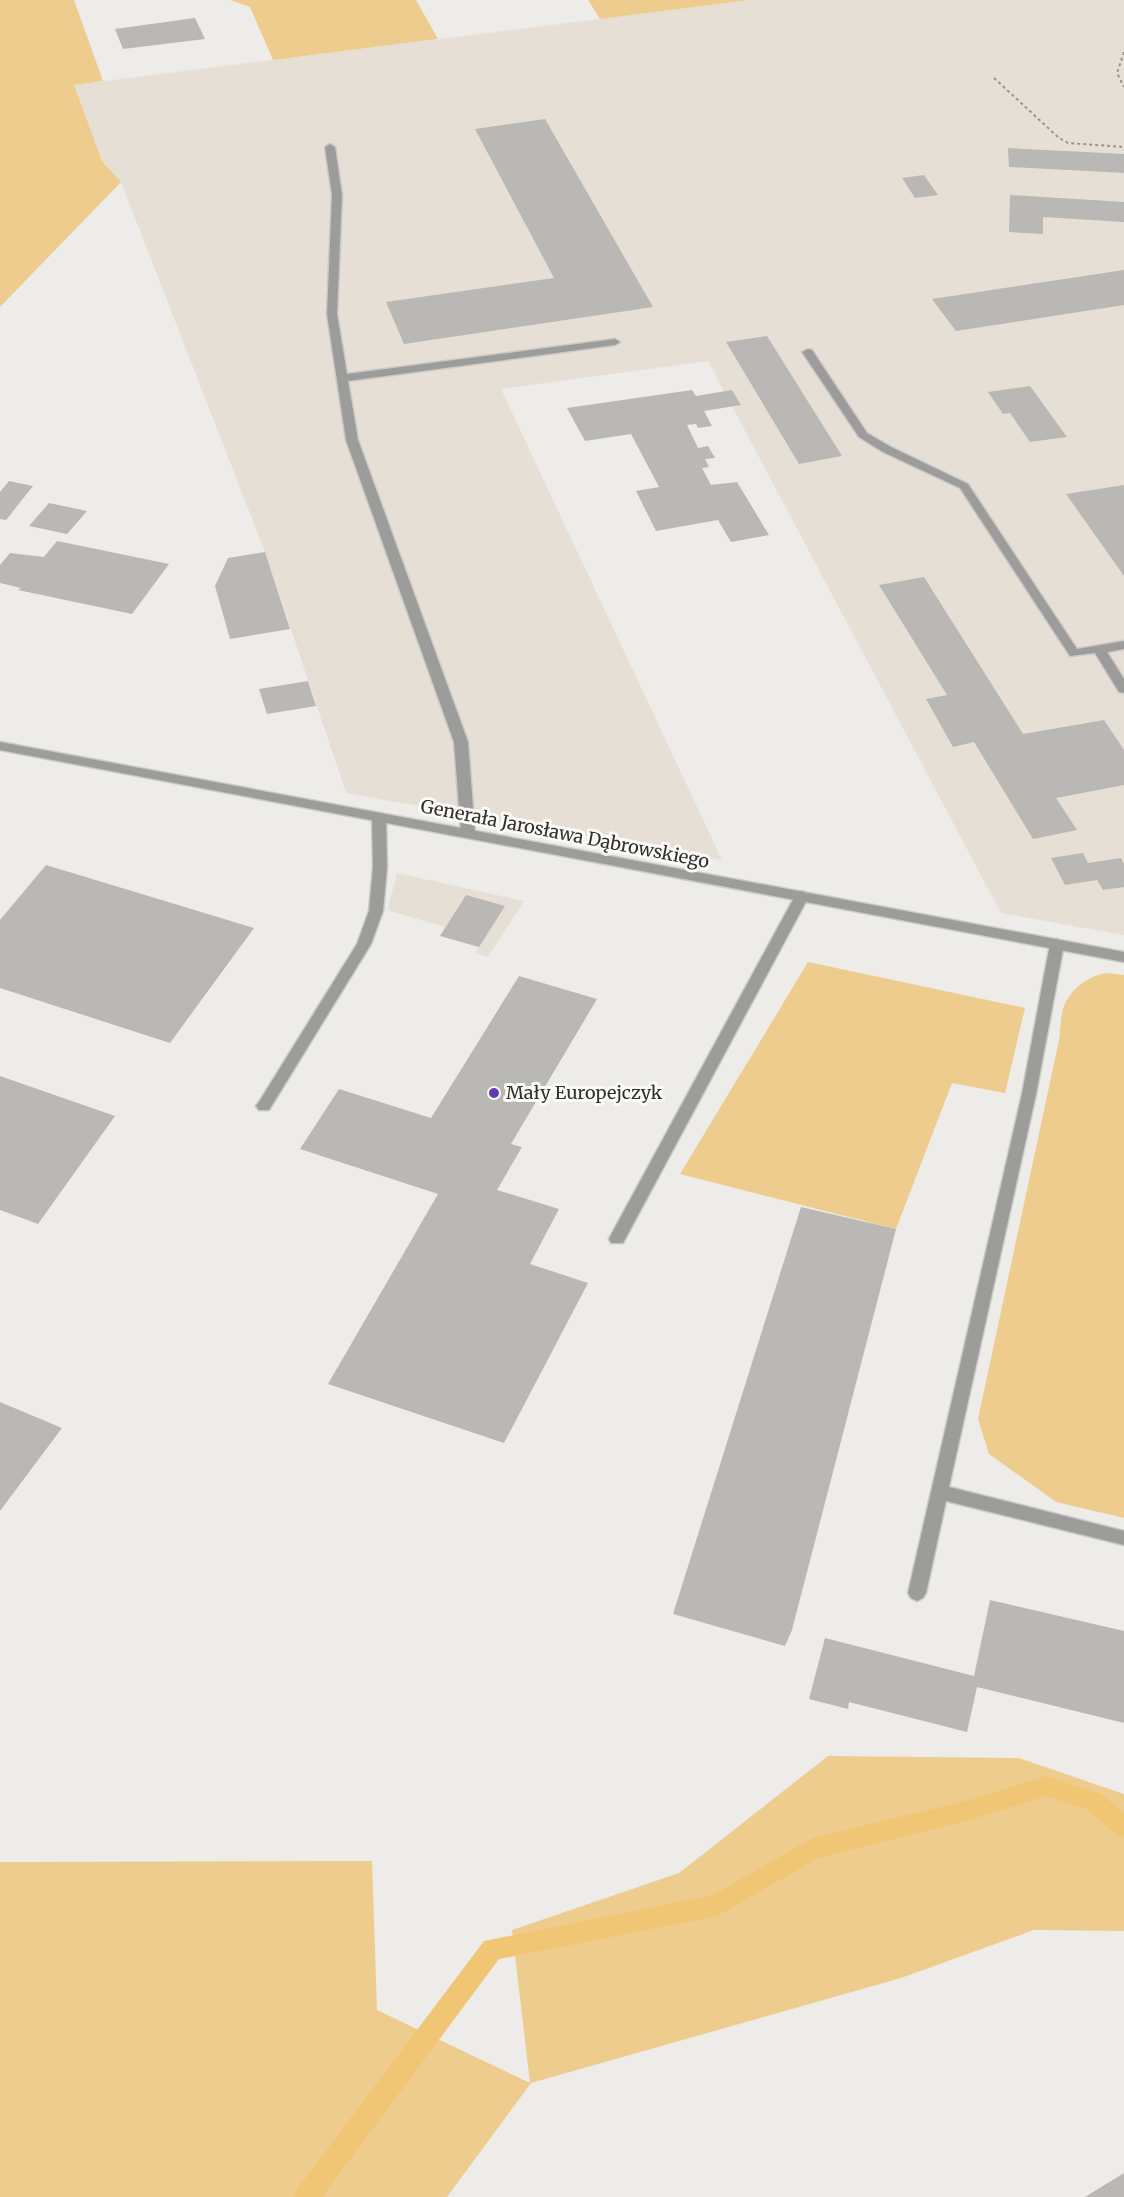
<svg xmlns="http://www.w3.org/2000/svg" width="1124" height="2197" viewBox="0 0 1124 2197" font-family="Merriweather,serif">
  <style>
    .built { fill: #e5dfd6 }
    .green { fill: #eecc8e }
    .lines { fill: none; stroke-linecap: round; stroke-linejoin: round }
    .stream { fill: #f0c574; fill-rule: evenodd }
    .building { fill: #b9b8b5 }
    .lane-casing { stroke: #cccac7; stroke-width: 3 }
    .street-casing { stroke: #cccac7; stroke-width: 3 }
    .path { stroke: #969593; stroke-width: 2; stroke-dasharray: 3 3; stroke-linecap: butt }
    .lane { fill: #9c9c9b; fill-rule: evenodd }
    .street { fill: #9c9c9b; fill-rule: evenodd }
    .poi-dot { fill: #613cb5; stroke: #fbfaf7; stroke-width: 2 }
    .labels { text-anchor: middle; stroke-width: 6; stroke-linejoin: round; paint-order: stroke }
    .street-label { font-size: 18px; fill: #2f2f2e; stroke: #fbfaf7 }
    .poi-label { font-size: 18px; fill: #2f2f2e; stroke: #fbfaf7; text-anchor: start }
  </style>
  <rect width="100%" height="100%" fill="#eeece9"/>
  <path class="built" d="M750,0H1124V935L1001,913L708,361L501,389L722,860L346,793L265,552L121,182L102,161L73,85Z
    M397,873L524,901L488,957L476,953L479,947L440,936L445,927L390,911L388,908Z"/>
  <path class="green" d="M0,0H74L103,81L74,85L102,161L121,182L0,307Z
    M230,0H416L438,39L273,60L250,7Z
    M588,0H750L600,19Z
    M808,962L1025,1008L1005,1093L952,1083L896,1229L680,1174Z
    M1108,973L1124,975V1518L1056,1502L989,1454L978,1419L1059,1040C1061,1029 1060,1016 1064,1006C1070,989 1091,974 1108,973Z
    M828,1756L1019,1758L1124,1794V1931L1034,1930L901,1978L531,2083L447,2197H0V1862L372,1861L377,2010L530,2083L512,1930L679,1873Z"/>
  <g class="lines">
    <path class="stream" d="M1046,1776L1101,1794L1124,1813V1837L1116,1834L1086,1809L1046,1796L970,1820L818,1858L717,1916L499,1959L322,2197H294L298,2188L484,1941L713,1895L813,1838L970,1800Z"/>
  </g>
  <path class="building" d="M195,18L205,39L123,49L115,29Z
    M545,119L653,307L404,344L386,302L554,278L475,129Z
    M1008,148L1124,154V173L1009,167Z
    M924,175L938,195L915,198L902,178Z
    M1010,195L1124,202V222L1043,217V234L1009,232Z
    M1124,270V305L995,325L956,331L932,299Z
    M767,336L842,456L799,464L726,342Z
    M1030,386L1067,437L1030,442L1010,413L1003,414L988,392Z
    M692,390L696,396L732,390L741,405L704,411L712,426L698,428L696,424L687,425L698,448L708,446L715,458L705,459L709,467L702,468L711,485L737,482L769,535L731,542L718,520L656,531L636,491L659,487L631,434L585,441L567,408Z
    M9,481L33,486L6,520L0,519V492Z
    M1124,485V576L1066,494Z
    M49,503L87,511L67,534L29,526Z
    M57,541L169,564L132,614L18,590L21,588L0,583V565L10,553L44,557Z
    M265,552L290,629L230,639L215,586L228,558Z
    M924,577L1023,734L1104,720L1124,750V785L1056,798L1077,830L1033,839L974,742L953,747L926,699L947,695L879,585Z
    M308,681L316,706L267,714L259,689Z
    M1083,853L1088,863L1121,858L1124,864V887L1103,890L1097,880L1065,885L1051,858Z
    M46,865L254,928L170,1043L0,988V920Z
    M466,895L505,906L479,947L440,936Z
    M519,976L597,999L511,1144L522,1147L497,1190L559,1209L530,1264L588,1283L504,1443L328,1384L438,1194L300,1149L339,1089L431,1118Z
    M0,1076L115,1116L38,1224L0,1210Z
    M801,1207L896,1229L792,1630L785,1646L673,1614Z
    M0,1402L62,1428L0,1511Z
    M990,1600L1124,1631V1723L977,1687L967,1732L849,1702L848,1709L809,1699L825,1638L974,1676Z
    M1124,2173V2197H1085Z"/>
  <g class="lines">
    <defs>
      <path id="lane" d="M330,144L335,147L342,195L337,314L347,374L615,339L620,342L615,345L348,381L358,440L468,742L475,834L468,838L461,834L454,742L346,440L327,314L332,195L325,147Z
        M808,349L812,350L867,433L891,447L968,484L1077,649L1124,641V649L1107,652L1124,679V693L1119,692L1095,653L1070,656L960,488L883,452L859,437L802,352Z
        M379,813L386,817L387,867L383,911L371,944L269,1110H259L256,1106L259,1102L357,944L369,911L373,867L372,817Z
        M802,891L809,896L623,1243H611L609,1239L611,1235L795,896Z
        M1057,939L1064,944L1036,1094L949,1487L1124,1531V1545L946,1501L926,1593L923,1598L917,1601L911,1598L908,1593L1022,1094L1050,944Z"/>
      <path id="street" d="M0,742L1124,952V962L0,750Z"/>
    </defs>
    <use href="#lane" class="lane-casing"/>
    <use href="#street" class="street-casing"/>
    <path class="path" d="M1124,52L1117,73L1124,87
      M994,78L1059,138L1068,143L1124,147"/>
    <use href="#lane" class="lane"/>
    <use href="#street" class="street"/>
  </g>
  <circle class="poi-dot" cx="494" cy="1093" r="6"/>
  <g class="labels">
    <g class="street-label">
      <text transform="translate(565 834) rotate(11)" y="6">Generała Jarosława Dąbrowskiego</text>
    </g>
    <g class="poi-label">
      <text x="506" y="1099">Mały Europejczyk</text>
    </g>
  </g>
</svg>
